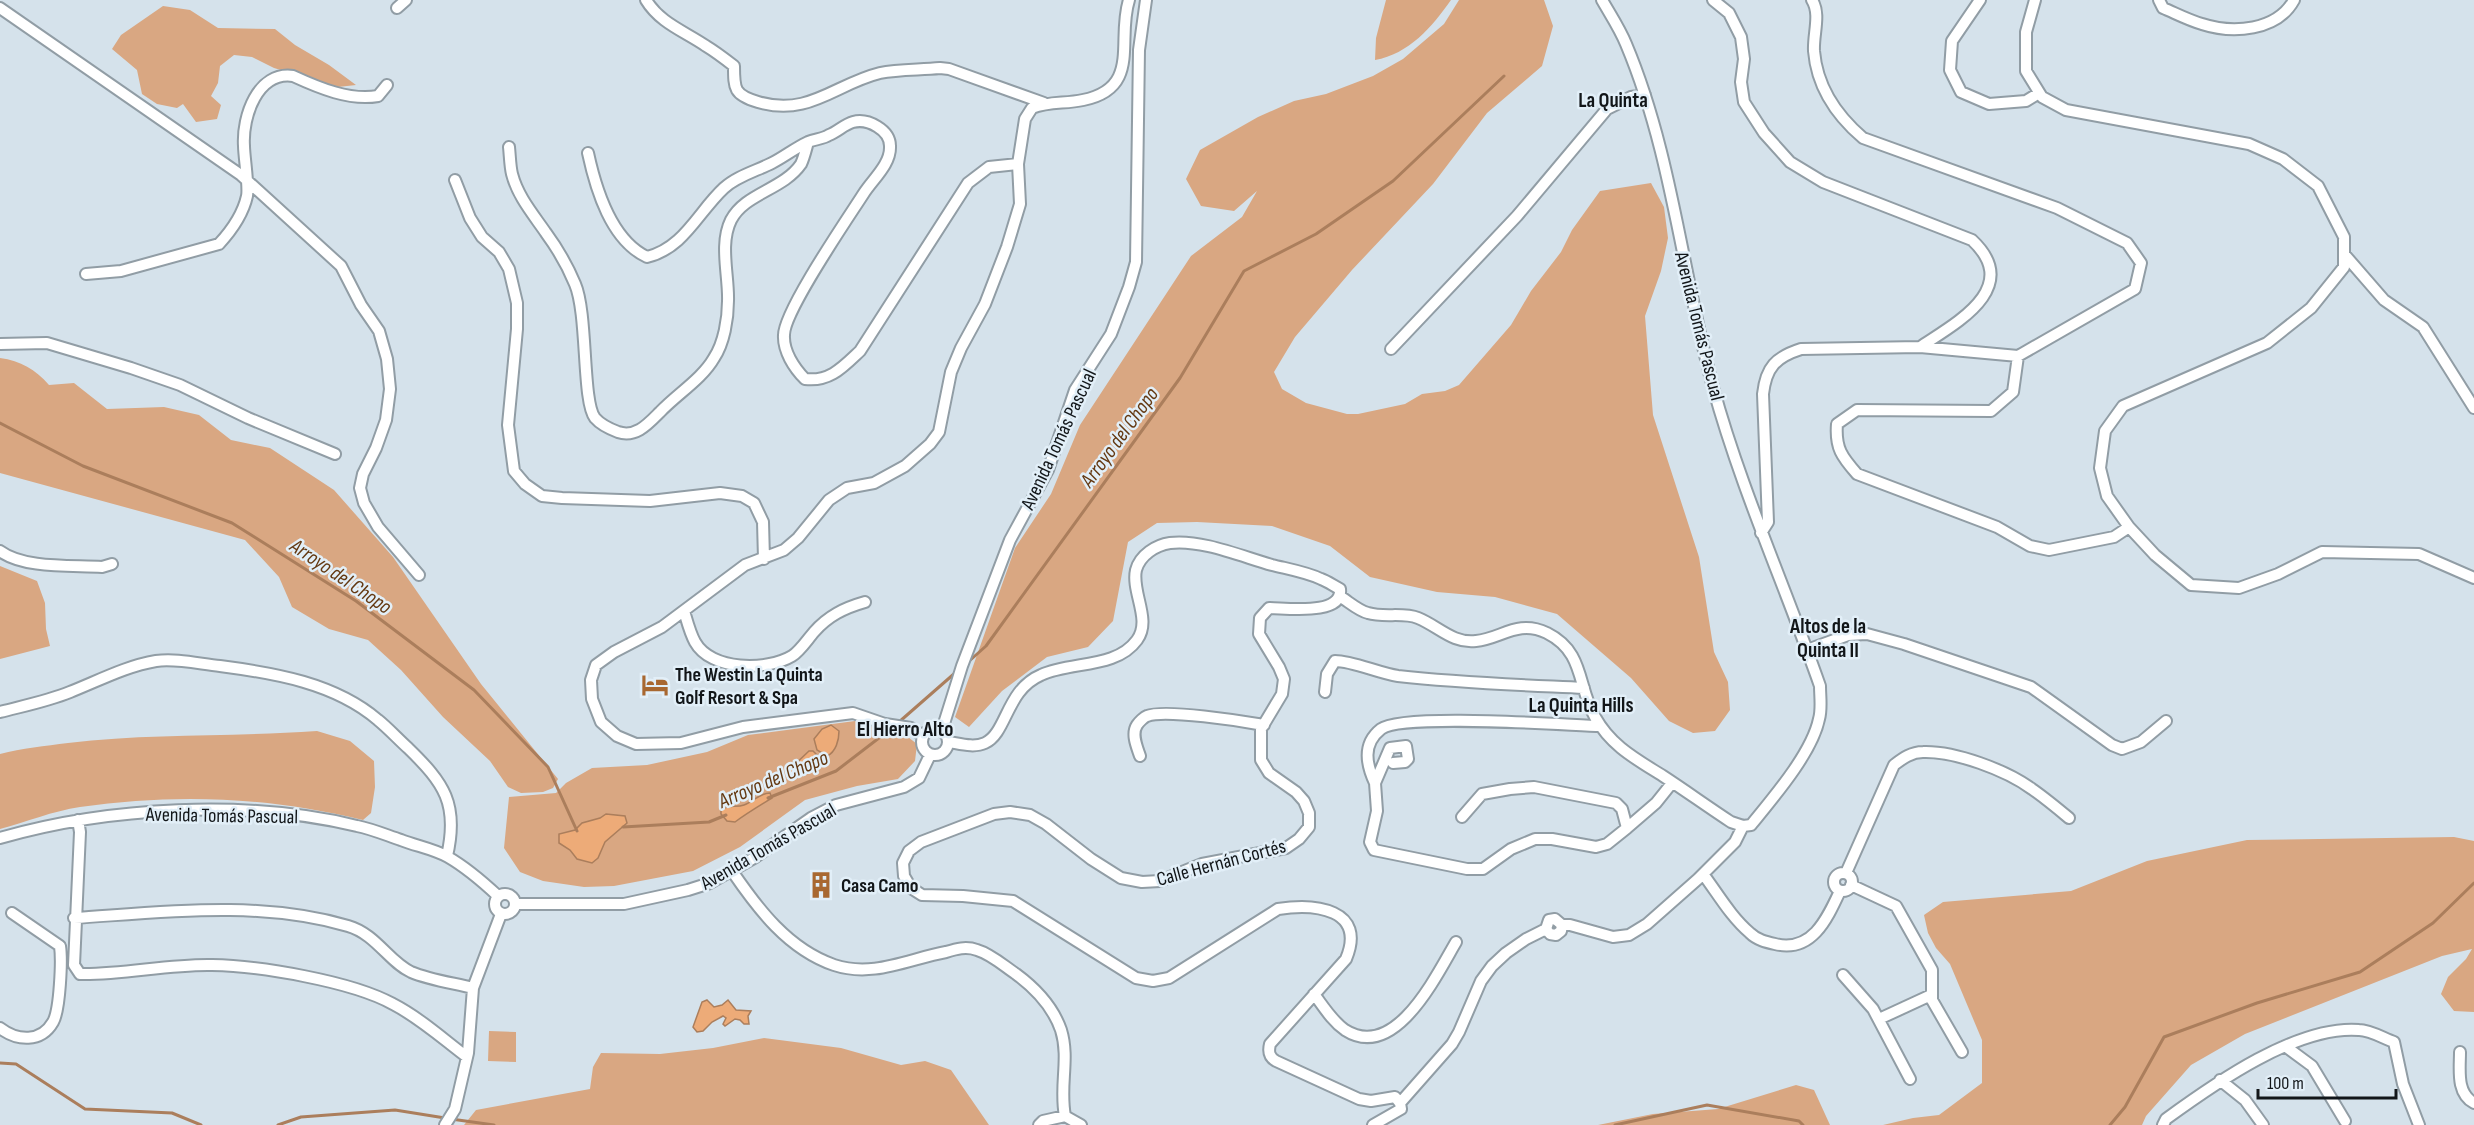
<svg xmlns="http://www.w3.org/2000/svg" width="2474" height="1125" viewBox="0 0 2474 1125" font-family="'Sofia Sans Condensed',sans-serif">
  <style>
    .green { fill: #d9a782 }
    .water { fill: #edab78; stroke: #ab7e5c; stroke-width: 1.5 }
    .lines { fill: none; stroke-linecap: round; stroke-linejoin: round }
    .stream { stroke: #ab7e5c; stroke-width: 3 }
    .minor-casing { stroke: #919da5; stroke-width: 14 }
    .minor { stroke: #fff; stroke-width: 10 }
    .labels { text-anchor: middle; stroke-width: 5; stroke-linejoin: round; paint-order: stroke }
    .street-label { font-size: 20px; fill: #121619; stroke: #e2eff8 }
    .poi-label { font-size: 20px; font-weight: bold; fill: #121619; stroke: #e2eff8; text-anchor: start }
    .neighbourhood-label { font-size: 21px; font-weight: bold; fill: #121619; stroke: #e2eff8 }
    .water-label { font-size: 21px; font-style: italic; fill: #643912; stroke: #e2eff8 }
  </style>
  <rect width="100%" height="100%" fill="#d5e2eb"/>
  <path class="green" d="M1386,0H1451C1432,27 1409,54 1375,60L1376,38Z
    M1459,0H1544L1553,26L1542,66L1487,113L1433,184L1352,270L1295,337L1274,372L1282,389L1306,403L1347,414H1358L1405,404L1422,394L1445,391L1459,385L1511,325L1531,291L1561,252L1572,230L1600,191L1651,183L1664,207L1668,238L1661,271L1645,316L1653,415L1699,557L1714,652L1728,682L1730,710L1715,731L1693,733L1669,721L1631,678L1557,614L1495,597L1437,592L1370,577L1330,546L1272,526L1197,522L1157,523L1128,542L1113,621L1088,647L1047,657L1002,691L969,727L955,717L1015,548L1051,494L1080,425L1191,256L1242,217L1257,191L1234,211L1201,206L1186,179L1200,150L1258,117L1294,101L1326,94L1373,76L1403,59L1444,24Z
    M163,6L190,10L218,28L275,29L295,45L329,65L356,85L338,87L274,68L252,57L234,55L220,66L218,83L211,96L221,105L217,119L196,122L183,104L177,108L157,104L142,94L137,70L112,49L121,35Z
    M0,358C21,361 35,369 49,385L74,383L107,409L164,407L199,415L231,440L270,448L334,490L393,557L481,684L558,779L553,788L543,792L521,793L508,787L490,761L443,717L401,670L368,640L329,629L292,607L279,577L245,540L0,473Z
    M0,566L37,581L45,603L46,629L50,646L0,659Z
    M855,721L904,734L917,744L915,761L898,779L857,786L805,800L740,847L693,871L614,886L584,887L543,881L520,872L504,848L509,797L556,793L566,783L592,768L647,765L707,752L748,735Z
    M317,731L350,741L374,761L375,787L371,813L363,820C267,797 178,793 80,807C53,811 26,822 0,829V754C22,748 45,746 68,743C151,733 234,737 317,731Z
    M2454,837L2474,841V1012L2454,1011L2441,994L2448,977L2466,959L2472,949L2442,956L2245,1034L2191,1065L2146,1116L2142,1125H1883L1913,1118L1939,1115L1982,1083V1040L1950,964L1936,948L1928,933L1924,915L1943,902L2071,891L2147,861L2247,840Z
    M489,1031L516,1032V1062L488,1061Z
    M764,1038L841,1048L901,1065L925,1061L951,1070L989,1125H464L476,1110L590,1089L593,1067L601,1053L660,1054L713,1048Z
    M1796,1085L1814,1090L1830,1125H1598L1653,1114L1718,1109Z"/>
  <path class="water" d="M831,725L839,731C839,740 836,752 827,756L817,750L814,739L822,729Z
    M809,751H813L817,755V762L789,779L787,777L790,769Z
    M770,793L772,798C759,806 747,813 735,822L727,821L721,814V810C729,804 736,808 744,805C755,801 759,793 770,793Z
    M606,814L625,816L627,823L605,842L598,858L592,863L577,859L570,850L559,843V834L575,830L582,823L600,818Z
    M707,1000L714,1007L722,1005L728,1000L736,1010L751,1011L748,1016L749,1024H744L740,1020L735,1019L725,1026L723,1024L726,1018L723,1016L712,1022L703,1031L697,1032L693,1027L702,1002Z"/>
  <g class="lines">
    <path class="stream" d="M0,423L83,466L232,523L356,601L474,690L548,767L577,831
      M967,663L986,646L1180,378L1244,271L1316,234L1393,181L1504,76
      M899,722L955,673
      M768,798L836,771L892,728
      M623,827L709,822L726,815
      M0,1063L16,1064L85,1109L172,1113L201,1125
      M451,1119L494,1125
      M278,1125L301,1117L395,1110L445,1118
      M1615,1125L1707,1105L1799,1121L1803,1125
      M2110,1125L2125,1107L2164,1037L2257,1003L2360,972L2433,923L2474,883"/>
    <defs>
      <path id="minor" d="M646,0C660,23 684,31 706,46C716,52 725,59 734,66C734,89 734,95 758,102C809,117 835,84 880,73C898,69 920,70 940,68L949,69L1044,103
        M1713,0L1729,13L1741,37L1744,59L1741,82L1744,102L1764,133L1790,162L1823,182L1972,240C2023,288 1956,323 1920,347
        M1980,0L1952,41L1950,70L1961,92L1989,104L2026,101L2039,93
        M2035,0L2026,32V71L2042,97L2066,110L2249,144L2283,159L2318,186L2344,237V267L2311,308L2267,343L2123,406L2105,431L2100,468L2107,496L2129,527L2155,555L2191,585L2239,588L2278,574L2322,552L2419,554L2474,578
        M2159,0L2163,8C2175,13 2188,20 2202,24C2233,34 2277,31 2294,0
        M0,8L241,175L341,266L361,305L379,331L387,359L390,389L386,420L376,448L363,474L360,488L364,503L378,527L419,575
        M397,8L406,0
        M509,147C510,156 510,166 512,174C518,197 533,214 546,233C557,248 568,267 575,284C588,314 582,402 595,418C601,425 610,429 618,432C636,438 648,424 660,412C677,394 702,379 714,358C724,343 728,319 728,301C729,276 719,244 731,220C745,193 783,190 801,164C804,158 806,149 808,142
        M588,153C596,190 611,240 647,257C684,248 698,212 724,188C737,176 756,171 772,163C784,157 795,148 808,142C815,139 823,139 829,135C837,132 845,124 853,122C868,118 890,130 890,146C891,164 873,179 864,193C848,218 784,311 784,335C783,351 794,368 805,379C830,382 843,367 860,351L968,183L989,167L1018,164
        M455,180L470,218L482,237L499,252L509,269L517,303V329L508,425L514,471L525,484L542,496L562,498L650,501L720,493L742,496L754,503L763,522L764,559
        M2344,254L2384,300L2423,327L2474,408
        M86,274L121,271L219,244C231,231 243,214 247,196C249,187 244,156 244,146C242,116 258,71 293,76C319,88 350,101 378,96L387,85
        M0,344L47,343L131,368L180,385L248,418L335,454
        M1391,349L1517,216L1607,109L1631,97L1645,95
        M2018,356L2013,392L1991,411L1857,410L1837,424C1835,448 1842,457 1857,474L1997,527L2030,546L2049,550L2114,537L2129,527
        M1761,533L1768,522L1763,394C1766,367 1776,357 1801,349L1920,347L2018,356L2135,289L2141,263L2127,243L2057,208L1863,138C1836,115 1817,87 1814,51C1813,34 1821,14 1812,0
        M0,551C24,569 73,565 102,567L112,564
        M1341,597C1349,602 1359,611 1368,613C1384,618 1403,612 1418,618C1438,626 1453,644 1476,641C1501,639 1517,619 1547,633C1585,652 1577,686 1595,717C1611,746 1636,759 1663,776C1686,791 1708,807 1731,822L1743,826L1751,825C1773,798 1812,753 1819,719C1822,709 1820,697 1820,686C1785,586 1741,489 1713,387C1682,273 1672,153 1626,44C1620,29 1610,14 1602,0
        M684,611C687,621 690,633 695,642C711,671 767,671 792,656C800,651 807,640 814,632C828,616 844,608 865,602
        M1807,650L1848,635L1867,634L1904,644L2031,687L2112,745L2122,749L2141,742L2166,721
        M1325,692L1327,674L1335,661C1353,661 1378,673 1398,676C1460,683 1522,685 1584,688
        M0,712C23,706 48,701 70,692C98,681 126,666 156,661C176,658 200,664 220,666C274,673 335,683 378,720C388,728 398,739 408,748C444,783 459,804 447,856
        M922 742a13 13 0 1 1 26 0a13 13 0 1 1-26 0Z
        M942,730L962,666L1010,540L1048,470L1075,390L1111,334L1129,287L1136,262L1139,50L1146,0
        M923,736L911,728L885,724L853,713L743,727L681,743L636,744L617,736L601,722L592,699L591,680L596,665L614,652L662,627L745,565L784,550L798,538L829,500L847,488L874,483L905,466L930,444L939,432L951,372L961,348L985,304L1007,247L1020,204L1018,164L1025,119L1032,108C1049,101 1065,104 1083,100C1142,88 1116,40 1129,0
        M949,742C961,744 974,748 985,743C1007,733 1006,690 1041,675C1071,661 1116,669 1137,640C1152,620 1131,592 1136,570C1140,555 1156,545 1170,543C1201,539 1243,557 1272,565C1288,569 1306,572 1321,579C1327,581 1334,586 1340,589C1343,616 1287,608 1269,608L1260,618L1259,634L1279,667L1284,679L1282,694L1261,729V760L1269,773L1296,792L1304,801L1309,813V827L1299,839L1286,848L1202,864L1160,881L1142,882L1121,878L1091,859L1046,824L1030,815L1010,812L994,814L921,842L909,851L903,863L904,876L911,888L922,895L963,896L1013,901L1136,978L1153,981L1169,978L1278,909C1315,903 1367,909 1346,959L1270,1044C1268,1052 1269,1057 1276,1061L1359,1099L1371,1101L1395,1097L1400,1103L1401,1109L1373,1125
        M1140,756C1137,747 1131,734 1137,725C1139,722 1144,717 1147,716C1165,709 1242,721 1264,725
        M1393,763L1405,762L1408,759L1406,746L1390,748L1375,783L1377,811L1370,842L1374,850L1467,869H1483L1511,849L1535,839H1552L1596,847L1607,844L1627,828L1656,803L1672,783
        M1375,783C1366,764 1362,744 1381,729C1402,713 1565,725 1600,726
        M1462,817L1482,794L1510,789L1534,787L1616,803L1622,809L1627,828
        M78,820L80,832L74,965L80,974C124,975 167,964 212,965C260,966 351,981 393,1004C420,1018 443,1039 467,1057
        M0,838C108,807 247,799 357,826C372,829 386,835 401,840C416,846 434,849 448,857C467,868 483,882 498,896
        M732,871C758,909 788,949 834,965C873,978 908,959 946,952C956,949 966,946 977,950C991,954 1004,966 1016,974C1035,988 1053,1007 1061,1030C1070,1059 1059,1086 1065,1116L1081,1125
        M1834 882a9 9 0 1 1 18 0a9 9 0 1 1-18 0Z
        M1846,873L1894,765C1902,759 1911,752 1923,752C1955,751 2006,770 2032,789C2045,798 2057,808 2069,818
        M1703,874C1718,894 1731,917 1750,933C1757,940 1766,942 1775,944C1812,953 1827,919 1840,891
        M1851,885L1896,906L1932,970V1000L1962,1052
        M495 904a10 10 0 1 1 20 0a10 10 0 1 1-20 0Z
        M515,904H624L688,890L710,883L754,858L811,818L836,805L904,787L919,778L930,755
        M74,918C165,912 259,900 348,926C376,934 389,962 411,972C430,980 453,983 473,988
        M1562,925H1570L1613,937L1629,935L1647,924L1698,879L1735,842L1743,826
        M1843,975L1873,1009L1910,1079
        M1314,994C1323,1006 1332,1021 1345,1030C1395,1062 1436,976 1456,942
        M1879,1019L1931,995
        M0,1028C17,1041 41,1043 53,1022C60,1010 62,960 60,946L12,913
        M2285,1046L2312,1066L2345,1121
        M2460,1052C2460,1070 2456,1093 2474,1103
        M2220,1080L2245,1100L2263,1125
        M1400,1103L1452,1044L1459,1032L1481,981L1492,966L1506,953L1526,939L1546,929L1549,920L1555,919L1562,925L1561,931L1556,935L1550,934L1546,929
        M445,1125L455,1109L468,1053L473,988L501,914
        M1039,1125L1043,1121L1065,1116
        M2163,1125L2166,1119C2214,1084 2297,1025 2359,1030C2370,1030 2383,1038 2394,1042L2403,1084L2419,1125"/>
    </defs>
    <use href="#minor" class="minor-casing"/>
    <use href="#minor" class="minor"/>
  </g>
  <defs>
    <symbol id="hotel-bare" viewBox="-9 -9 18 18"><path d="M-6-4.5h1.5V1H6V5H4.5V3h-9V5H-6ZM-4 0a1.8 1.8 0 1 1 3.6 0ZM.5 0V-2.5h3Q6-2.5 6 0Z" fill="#a86831" stroke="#e2eff8" stroke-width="2.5" paint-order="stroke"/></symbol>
    <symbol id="building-bare" viewBox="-9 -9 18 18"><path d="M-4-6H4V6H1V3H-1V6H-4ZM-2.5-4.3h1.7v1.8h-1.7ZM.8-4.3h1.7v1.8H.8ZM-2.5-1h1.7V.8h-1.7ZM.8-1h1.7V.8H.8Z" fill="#a86831" stroke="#e2eff8" stroke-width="2.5" paint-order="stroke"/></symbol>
  </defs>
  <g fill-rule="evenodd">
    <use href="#hotel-bare" x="636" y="666" width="38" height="38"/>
    <use href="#building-bare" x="802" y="866" width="38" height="38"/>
  </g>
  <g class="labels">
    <g class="street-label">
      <text transform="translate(1700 326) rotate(76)" y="7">Avenida Tomás Pascual</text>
      <text transform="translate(1058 439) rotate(-65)" y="7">Avenida Tomás Pascual</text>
      <text transform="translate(222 815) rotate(1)" y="7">Avenida Tomás Pascual</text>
      <text transform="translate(768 846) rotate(-30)" y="7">Avenida Tomás Pascual</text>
      <text transform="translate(1221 862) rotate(-15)" y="7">Calle Hernán Cortés</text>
    </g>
    <g class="poi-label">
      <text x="675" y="681">The Westin La Quinta<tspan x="675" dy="23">Golf Resort &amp; Spa</tspan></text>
      <text x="841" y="892">Casa Camo</text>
    </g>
    <g class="neighbourhood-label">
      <text x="1613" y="107">La Quinta</text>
      <text x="1828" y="633">Altos de la<tspan x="1828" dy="24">Quinta II</tspan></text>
      <text x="1581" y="712">La Quinta Hills</text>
      <text x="905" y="736">El Hierro Alto</text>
    </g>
    <g class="water-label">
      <text transform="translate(1119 437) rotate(-54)" y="7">Arroyo del Chopo</text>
      <text transform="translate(341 576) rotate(34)" y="7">Arroyo del Chopo</text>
      <text transform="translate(773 779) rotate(-23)" y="7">Arroyo del Chopo</text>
    </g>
  </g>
  <path d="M2258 1089v9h138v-9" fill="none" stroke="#121619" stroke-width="3"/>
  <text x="2267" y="1089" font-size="18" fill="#121619" stroke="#e2eff8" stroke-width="4.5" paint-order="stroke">100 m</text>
</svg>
